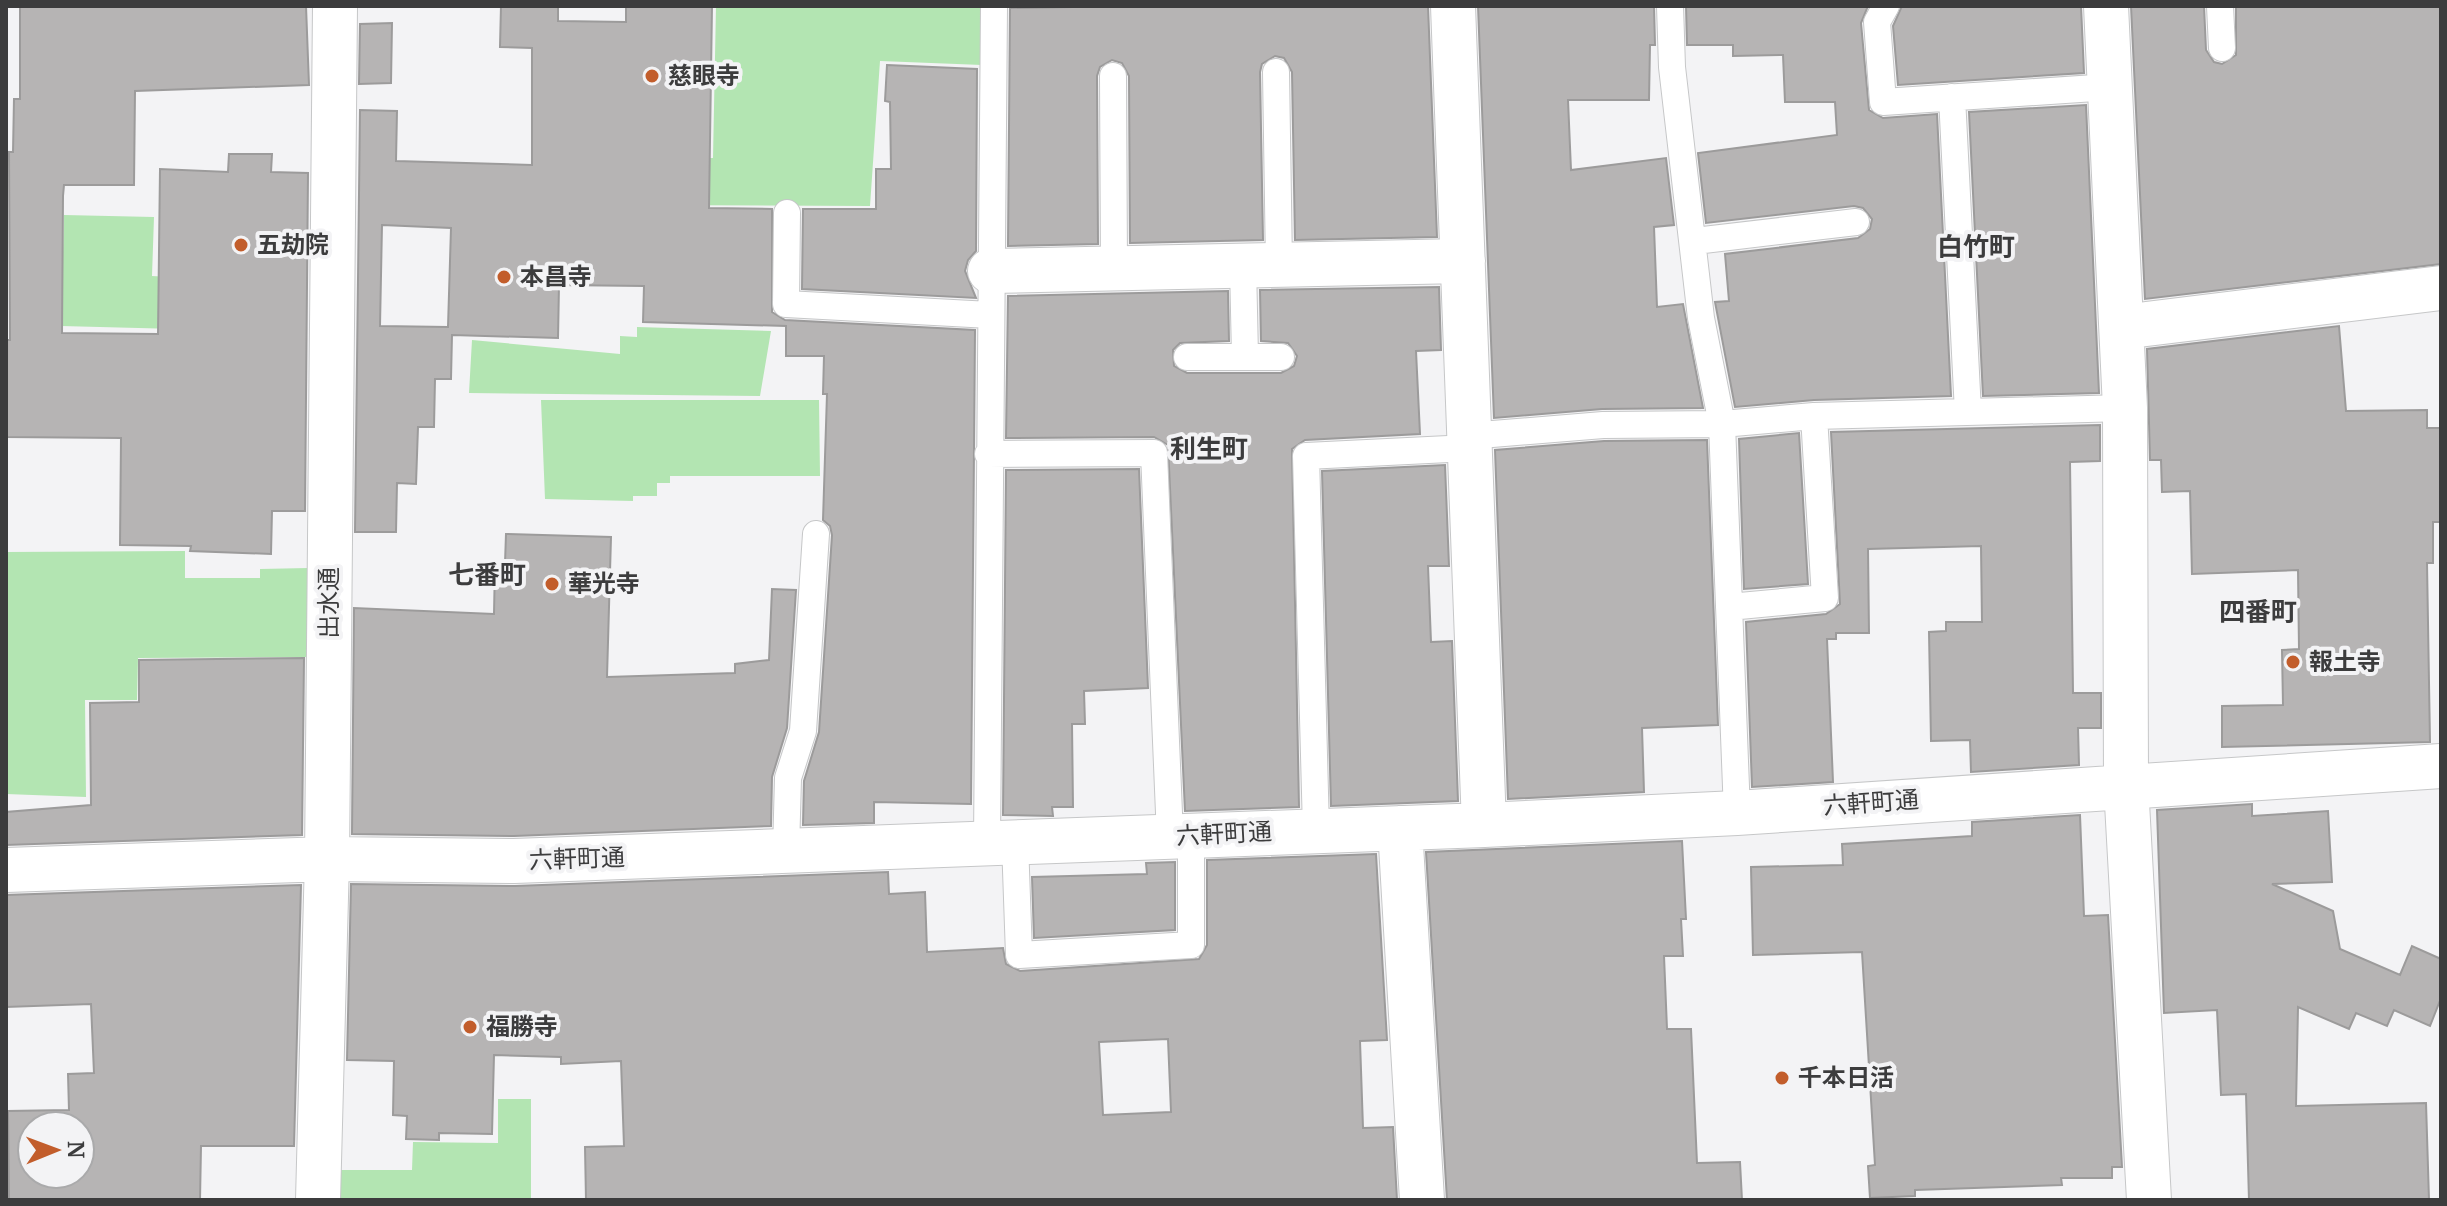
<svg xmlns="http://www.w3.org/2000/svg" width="2447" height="1206" viewBox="0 0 2447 1206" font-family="Merriweather,'Noto Sans JP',serif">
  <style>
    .green { fill: #b3e5b2 }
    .building { fill: #b6b4b4; stroke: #9c9b9b; stroke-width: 2; fill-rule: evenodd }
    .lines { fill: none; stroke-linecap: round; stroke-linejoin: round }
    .service-casing { stroke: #c6c7c8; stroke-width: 28 }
    .minor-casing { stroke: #c6c7c8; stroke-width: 46 }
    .service { stroke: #fff; stroke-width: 26 }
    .minor { stroke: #fff; stroke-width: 44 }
    .poi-dot { fill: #c25d2b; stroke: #f3f3f5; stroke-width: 3 }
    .labels { text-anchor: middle; stroke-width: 8; stroke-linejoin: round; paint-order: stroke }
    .poi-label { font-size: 24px; font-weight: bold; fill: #3c3c3d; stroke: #f3f3f5; text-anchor: start }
    .street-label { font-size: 24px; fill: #3c3c3d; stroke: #f3f3f5 }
    .neighbourhood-label { font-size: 26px; font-weight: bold; fill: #3c3c3d; stroke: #f3f3f5 }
  </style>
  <rect width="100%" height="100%" fill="#f3f3f5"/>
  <path class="green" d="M716,6H983L982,65L880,61L870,206L641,205L642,158H713Z
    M64,215L154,217L152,276L170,277L177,329L61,326Z
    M637,327L771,331L760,396L469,393L472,340L620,354V336L637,337Z
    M541,400H819L820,476H670V483H657V496H633V501L545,499Z
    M185,551V578H260V569L308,568V657L138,658L137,700H85L86,797L6,794V552Z
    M498,1099H531V1200H337V1170H412L413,1142L498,1143Z"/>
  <path class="building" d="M20,6H306L309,85L135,91L134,185H64L63,196L62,333L158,334L160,169L228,172L229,154H272L271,172L308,173L305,511H272L271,554L190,551L191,546L120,545L121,438L6,437V340H10L9,152H13L14,99H20Z
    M501,6H558V21L626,22V6H712L709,208L772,209V312L785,320L975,330L971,804L874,802V823L803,825L804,781L819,732L832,535L830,526L823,520L827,394H823L824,356H786V326L643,322L644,286L559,285L558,338L452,335L451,379H435L434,427H418L416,484L397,483L396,532H355L360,110L397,111L396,161L532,165V48L500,47ZM382,225L451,228L448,327L380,326Z
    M1131,6H1428L1437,237L1295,240L1292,72L1284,58L1275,56L1262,64L1260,72L1263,240L1130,243L1129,76L1122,63L1112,60L1100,67L1097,76L1098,244L1008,246L1010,8Z
    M1478,6H1654L1655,45H1650L1649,100H1568L1571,170L1666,158L1674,225L1654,227L1657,307L1683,304L1703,408L1602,409L1494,418Z
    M1686,6H1868L1861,23L1869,110L1883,118L1937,114L1951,396L1814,400L1735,407L1715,302L1729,301L1725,254L1858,238L1870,229L1872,219L1863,208L1854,206L1706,223L1698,153L1837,135L1835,102H1785L1783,55L1733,56V45H1687Z
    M1902,6H2081L2084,73L1898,85L1893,26Z
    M2131,6H2204L2206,50L2214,62L2222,64L2236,55V6H2441V264L2145,299Z
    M392,23L391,83L359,84L360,24Z
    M887,65L977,69L976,251L968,260L965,271L976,298L802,289L803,209H876V169H891L890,102L885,101Z
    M2086,105L2099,393L1983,396L1969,112Z
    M1439,287L1441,350L1416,351L1420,434L1305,440L1292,449L1299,807L1185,811L1168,445L1154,437L1006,438L1008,296L1228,291L1229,341L1180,343L1173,350L1174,366L1187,373H1281L1294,366L1297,356L1288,343L1261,341L1260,290Z
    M2339,326L2346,411L2427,410V428H2441V522H2433V563H2427L2430,742L2222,747V706L2283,705L2282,650L2299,649L2298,570L2192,574L2190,491L2162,492L2161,460H2150L2147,349Z
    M2100,425V461L2070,462L2073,693H2101V728H2078L2079,765L1971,772L1970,740L1931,741L1929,632L1946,631V622H1982L1981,546L1868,549L1869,633H1836V639H1827L1833,782L1752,787L1746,622L1826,614L1840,604L1831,432Z
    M1799,433L1808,584L1744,589L1739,439Z
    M1707,440L1718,725L1642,728L1644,792L1508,799L1495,450L1604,441Z
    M1445,465L1449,566H1428L1431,642L1452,641L1458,801L1331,806L1322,471Z
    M1139,469L1148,688L1084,691L1085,724H1072L1073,807H1052L1053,816L1003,815L1006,470Z
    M506,534L611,537L607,677L735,673V664L769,660L772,589L796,590L787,728L772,777L771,826L514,836L352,834L354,608L494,614L495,563H505Z
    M304,658L302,835L6,845V812L91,805L90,703L139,702V660Z
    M2252,804V816L2328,811L2332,882L2272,884L2333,911L2340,949L2400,975L2412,946L2441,959V998L2430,1026L2394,1010L2387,1026L2356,1013L2349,1029L2298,1007L2296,1106L2426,1103L2429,1200H2249L2246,1094L2221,1095L2217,1010L2164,1013L2157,810Z
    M2080,815L2084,916L2108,915L2122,1167H2112V1178H2061L2062,1185L1915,1190V1196L1870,1198L1868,1166L1875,1165L1862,952L1753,955L1751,867L1843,865L1842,844L1972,836V822Z
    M1682,841L1686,919H1681L1683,956H1664L1667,1029H1691L1697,1163L1740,1162L1742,1200H1447L1426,852Z
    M1376,854L1387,1040L1360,1041L1363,1128L1393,1127L1397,1200H586L585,1147L624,1146L621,1061L561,1064V1057L494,1055L492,1134L439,1133V1140L406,1139L407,1116L393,1115L394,1061L347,1060L351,884L515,886L888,872L889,894L925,892L927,952L1003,948L1006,964L1020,971L1199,959L1207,945V860ZM1168,1039L1171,1112L1103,1115L1099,1042Z
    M1175,862V930L1034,938L1032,877L1147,874L1146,863Z
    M301,885L294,1146H201L200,1200H9L8,1111L69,1110L68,1074L94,1073L91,1004L6,1007V895ZM32,1126H80V1174H32Z"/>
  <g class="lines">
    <defs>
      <path id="service" d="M1670,6L1672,67L1701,318L1722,424L1737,813
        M1886,6L1877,22L1883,102L2110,87
        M2220,6L2222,48
        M1276,72L1279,265
        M1113,76L1114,268
        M1952,97L1968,412
        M787,213L786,304L990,315
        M1695,241L1856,222
        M1243,266L1245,356
        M1187,357H1281
        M1468,436L1603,425L1722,424L1814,416L2125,408
        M988,454L1154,453L1170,837
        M1729,607L1825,598L1814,416
        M1316,830L1306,456L1469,448
        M987,842L994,6
        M1015,842L1019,955L1191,945V836
        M786,851L788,778L803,731L816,534"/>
      <path id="minor" d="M1453,6L1484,825
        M2106,6L2125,408L2126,785L2149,1200
        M990,271L1463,261
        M2122,327L2441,288
        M1400,828L1422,1200
        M6,870L327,859L514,861L1484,825L1737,813L2441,766
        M318,1200L327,859L335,6"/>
    </defs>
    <use href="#service" class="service-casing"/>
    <use href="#minor" class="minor-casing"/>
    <use href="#service" class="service"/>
    <use href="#minor" class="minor"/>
  </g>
  <g class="poi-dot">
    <circle cx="652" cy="76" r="8"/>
    <circle cx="241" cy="245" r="8"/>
    <circle cx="504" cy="277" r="8"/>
    <circle cx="552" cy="584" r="8"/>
    <circle cx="2293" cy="662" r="8"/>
    <circle cx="470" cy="1027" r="8"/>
    <circle cx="1782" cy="1078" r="8"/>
  </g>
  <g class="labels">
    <g class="poi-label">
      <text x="668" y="84">慈眼寺</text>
      <text x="257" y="253">五劫院</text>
      <text x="520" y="285">本昌寺</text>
      <text x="568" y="592">華光寺</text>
      <text x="2309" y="670">報土寺</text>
      <text x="486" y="1035">福勝寺</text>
      <text x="1798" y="1086">千本日活</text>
    </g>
    <g class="street-label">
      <text transform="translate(329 603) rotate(-90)" y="8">出水通</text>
      <text transform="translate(1871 803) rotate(-4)" y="8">六軒町通</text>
      <text transform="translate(1224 834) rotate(-3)" y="8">六軒町通</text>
      <text transform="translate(577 859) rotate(-2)" y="8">六軒町通</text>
    </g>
    <g class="neighbourhood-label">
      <text x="1976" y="256">白竹町</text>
      <text x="1209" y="458">利生町</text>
      <text x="487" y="584">七番町</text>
      <text x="2258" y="621">四番町</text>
    </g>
  </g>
  <rect width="2447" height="1206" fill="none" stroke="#3c3c3d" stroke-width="16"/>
  <g transform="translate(56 1150) rotate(89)"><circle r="38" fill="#f3f3f5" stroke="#aaaaab" stroke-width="2"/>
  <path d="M0-6L14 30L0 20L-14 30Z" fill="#c25d2b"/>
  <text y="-12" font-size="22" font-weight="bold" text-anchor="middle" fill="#3c3c3d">N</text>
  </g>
</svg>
